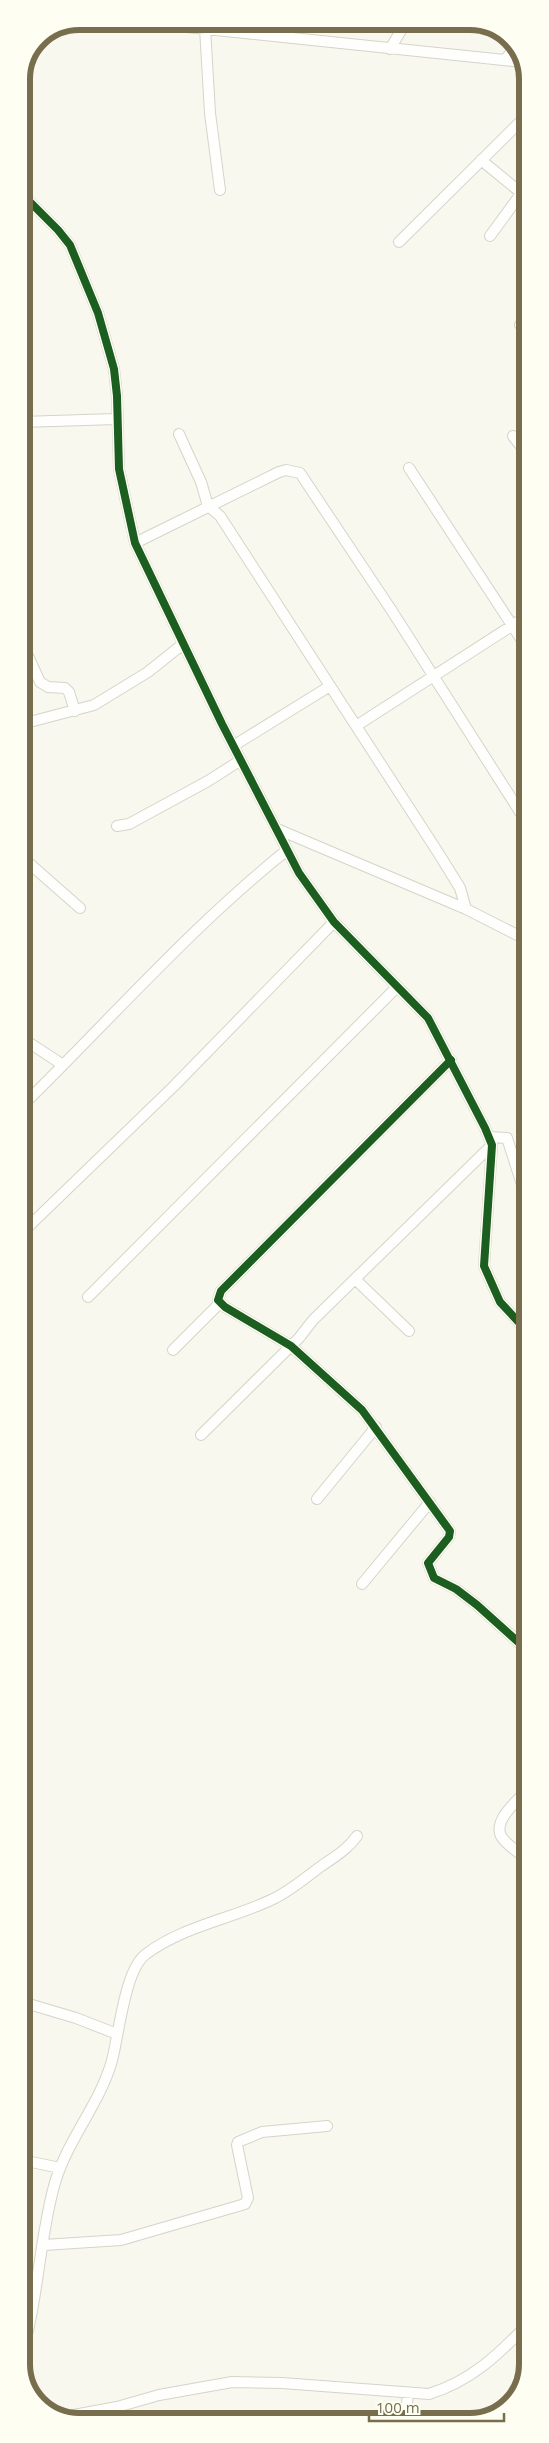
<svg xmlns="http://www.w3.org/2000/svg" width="549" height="2443" viewBox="0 0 549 2443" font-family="'Open Sans',sans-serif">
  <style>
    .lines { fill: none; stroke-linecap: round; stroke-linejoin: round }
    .street-casing { stroke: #d5d4c9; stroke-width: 12 }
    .street { stroke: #fefefd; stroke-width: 10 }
    .cycleway-casing { stroke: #fefff2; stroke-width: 11 }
    .cycleway { stroke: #1b5e20; stroke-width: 8 }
    .rim { fill: none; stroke: #786e4e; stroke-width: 6 }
  </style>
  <rect width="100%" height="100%" fill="#f8f8ef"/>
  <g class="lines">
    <defs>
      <path id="street" d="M129,21L523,62
        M205,28L210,113L220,190
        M390,49L406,22
        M505,60L515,47
        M481,160L520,192V195L490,236
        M21,193L58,230L70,245L98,313L114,369L117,396L119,469L135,543L222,724L299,873L334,922L428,1018L485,1128L492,1145L484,1266L500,1302L527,1331
        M399,242L527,115
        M520,325L527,316
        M21,422L116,419
        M179,434L201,482L208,506L220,516L439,854L460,888L466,909
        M513,436L527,454
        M409,468L527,648
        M135,543L279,472L286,470L300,473L392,611L527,823
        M22,643L40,682L48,687L65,688L69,692L75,711
        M22,724L94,705L148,672L183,644
        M356,726L527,616
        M233,746L330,686
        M117,826L129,824L208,781L241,760
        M277,829L466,909L527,940
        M22,857L80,908
        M22,1038L63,1065
        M451,1060L221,1291L218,1300L225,1307L291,1346L362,1410L450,1531L449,1537L428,1563L434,1578L456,1589L477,1605L527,1650
        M22,1106C110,1020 191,927 287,850
        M489,1137L507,1138L527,1200
        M27,1228L174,1086L334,922
        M355,1279L409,1331
        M88,1297L397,987
        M173,1350L220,1303
        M201,1435L299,1338L313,1320L492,1145
        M317,1499L376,1427
        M362,1584L430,1502
        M527,1790C518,1800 493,1820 501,1836C506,1845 520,1853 528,1860
        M22,2002L76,2018L117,2034
        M22,2160L60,2168
        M44,2245L121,2240L245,2204L248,2198L237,2145L238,2142L262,2132L327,2126
        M22,2353C38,2300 39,2244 53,2190C64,2144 97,2109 111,2064C119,2037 124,1970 146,1954C183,1926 232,1919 273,1899C290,1891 305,1878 320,1867C334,1857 347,1850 357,1836
        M63,2417L117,2407L159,2395L232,2382L282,2383L429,2394C471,2381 498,2355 528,2324
        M405,2421L408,2394"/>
    </defs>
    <use href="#street" class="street-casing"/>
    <use href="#street" class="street"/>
    <defs>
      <path id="cycleway" d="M21,193L58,230L70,245L98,313L114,369L117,396L119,469L135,543L222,724L299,873L334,922L428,1018L485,1128L492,1145L484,1266L500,1302L527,1331
        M451,1060L221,1291L218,1300L225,1307L291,1346L362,1410L450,1531L449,1537L428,1563L434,1578L456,1589L477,1605L527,1650"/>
    </defs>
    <use href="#cycleway" class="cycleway-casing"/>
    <use href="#cycleway" class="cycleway"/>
  </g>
  <path d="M0 0H549V2443H0ZM79 30H470A49 49 0 0 1 519 79V2364A49 49 0 0 1 470 2413H79A49 49 0 0 1 30 2364V79A49 49 0 0 1 79 30Z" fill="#fefff2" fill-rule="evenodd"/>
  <path class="rim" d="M79 30H470A49 49 0 0 1 519 79V2364A49 49 0 0 1 470 2413H79A49 49 0 0 1 30 2364V79A49 49 0 0 1 79 30Z"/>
  <path d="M369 2413v8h135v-8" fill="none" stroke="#786e4e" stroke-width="2.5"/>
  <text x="376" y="2413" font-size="15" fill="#786e4e" stroke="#fefff2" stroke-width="4" paint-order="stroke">100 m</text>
</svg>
